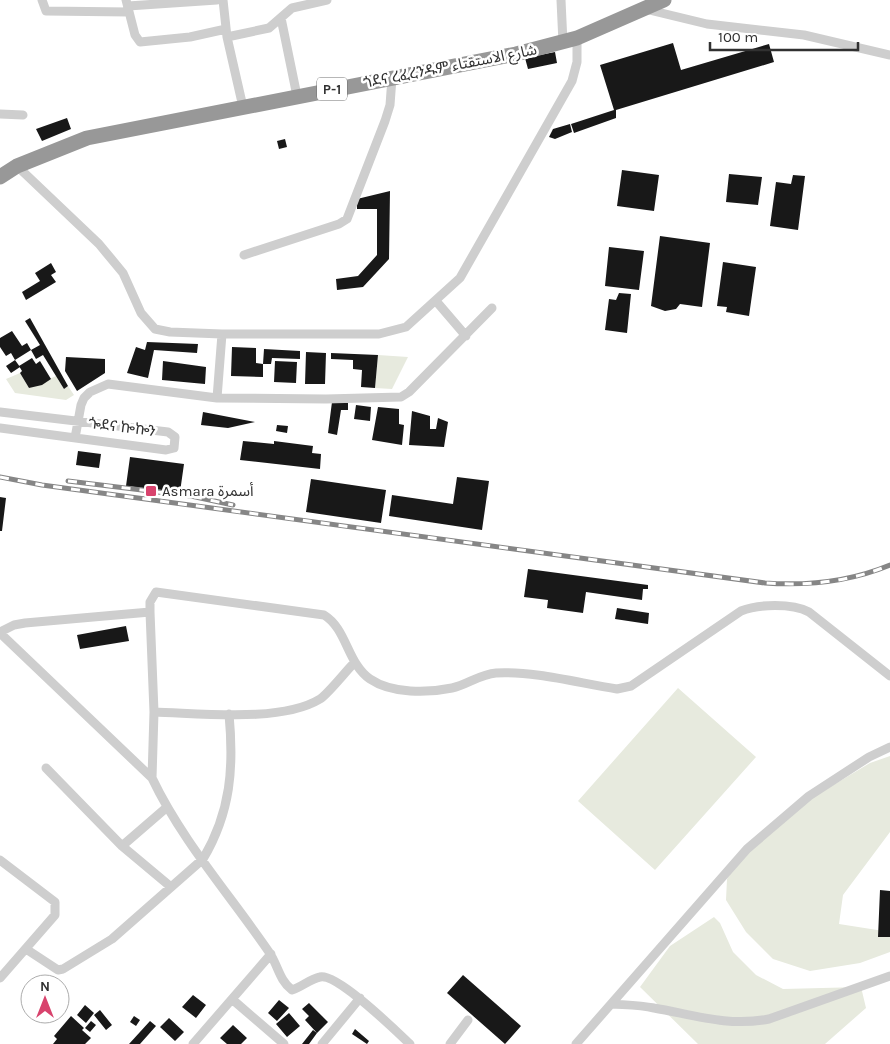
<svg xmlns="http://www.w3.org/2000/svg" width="890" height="1044" viewBox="0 0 890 1044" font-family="Karla,'Noto Sans Arabic','Noto Sans Ethiopic',sans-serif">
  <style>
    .green { fill: #e7eade }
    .building { fill: #181818 }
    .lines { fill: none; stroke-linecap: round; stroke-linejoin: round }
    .street { stroke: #cecece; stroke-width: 9 }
    .highway { stroke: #989898; stroke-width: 15 }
    .rail-casing { stroke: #868686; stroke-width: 5 }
    .rail { stroke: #fff; stroke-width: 3; stroke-dasharray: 9; stroke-linecap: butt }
    .poi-dot { fill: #d8436d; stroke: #fff; stroke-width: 2 }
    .labels { text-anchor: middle; stroke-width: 5; stroke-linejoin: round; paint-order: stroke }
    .shield { fill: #fff; stroke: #6f6f6f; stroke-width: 1 }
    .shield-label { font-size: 14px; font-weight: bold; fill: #313131 }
    .street-label { font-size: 15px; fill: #313131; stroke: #fff }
    .poi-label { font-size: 15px; fill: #313131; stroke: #fff; text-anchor: start }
  </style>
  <rect width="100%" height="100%" fill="#fff"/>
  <path class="green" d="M378,355L408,357L392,389L375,388Z
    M20,373L29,388L56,376L64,389L68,386L74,395L66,400L15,393L6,379Z
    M678,688L756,757L655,870L578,801Z
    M890,756V832L843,895L839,924L890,932V952L860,963L810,971L773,959L746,932L726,900L727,879L742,856L805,802L870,763Z
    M714,917L720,923L733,952L756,975L783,989L861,987L866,1008L825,1044H698L640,987L670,946Z"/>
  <path class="building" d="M673,43L681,70L769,44L774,62L616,110V118L574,133L571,124L614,110L600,65Z
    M555,52L557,63L528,69L525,58Z
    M67,118L71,129L42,141L36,129Z
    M570,124L572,132L555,139L549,137L553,129Z
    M285,139L287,147L279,149L277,141Z
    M622,170L659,175L654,211L617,206Z
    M729,174L762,177L758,205L726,202Z
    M793,175L805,176L798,230L770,226L776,182L791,184Z
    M390,191L389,259L363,287L337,290L336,279L358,276L377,255V209H357V199Z
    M660,236L710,243L702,307L680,304L676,309L665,311L651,306Z
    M609,247L644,251L639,290L605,286Z
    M723,262L756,267L749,316L726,312L727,307L717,306Z
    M51,263L56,272L51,275L56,282L26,300L22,292L40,281L35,273Z
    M619,293L631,294L627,333L605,330L609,299L616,300Z
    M30,318L68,386L64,389L43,355L36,359L31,350L15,360L11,353L6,356L0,347V338L12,331L22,346L27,343L31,350L40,345L25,321Z
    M147,342L198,344L197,353L154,350L148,378L127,373L136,347L145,350Z
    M232,347L256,348V363L263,364L264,349L300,351V359L272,358L271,364H263V377L231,376Z
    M306,352L326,353L325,384H305Z
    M331,353L378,355L375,388L361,387L362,370L353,369V360L331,359Z
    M66,357L105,359V373L77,391L65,371Z
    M32,358L36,364L40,361L51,379L42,385L29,388L20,373L22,371L19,366Z
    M15,360L20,367L11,373L6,366Z
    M163,361L206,367L205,384L162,380Z
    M275,361L297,362L296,383L274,382Z
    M332,402L348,403V410H341L337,435L328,433Z
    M356,405L371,407L370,421L354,419Z
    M378,407L399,409V424L404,425L402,445L372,440Z
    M412,411L430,416V429H436L438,418L448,422L444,447L409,445Z
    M203,412L255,422L228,428L201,425Z
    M277,425L288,426L287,433L276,431Z
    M243,441L274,444V441L313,446L312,453L321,454L320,469L240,460Z
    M78,451L101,454L99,468L76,465Z
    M130,457L184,464L180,492L126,486Z
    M457,477L489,481L482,530L389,516L392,495L453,504Z
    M311,479L386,490L381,523L306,512Z
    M0,497L6,498L2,531H0Z
    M528,569L648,585V589H643L642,600L586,592L583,613L547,608L548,600L524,597Z
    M617,608L649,613L648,624L615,619Z
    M126,626L129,641L80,649L77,635Z
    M880,890L890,891V937H878Z
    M463,975L521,1026L505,1044L447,993Z
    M193,995L206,1005L196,1018L182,1007Z
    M279,1000L289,1008L277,1021L268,1013Z
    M309,1003L328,1022L317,1033L305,1020L309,1016L302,1009Z
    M85,1005L94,1013L86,1023L77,1015Z
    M100,1010L112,1025L106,1030L94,1015Z
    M289,1013L300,1026L287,1037L276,1024Z
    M71,1016L84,1028L82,1030L91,1038L85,1044H53L57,1039L54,1036Z
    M134,1016L140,1020L136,1026L130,1022Z
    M169,1018L184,1032L175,1041L160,1027Z
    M91,1021L96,1025L90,1032L85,1028Z
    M150,1021L156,1026L140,1044H129Z
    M233,1025L247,1038L241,1044H227L220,1038Z
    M355,1029L369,1041L367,1044L352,1034Z
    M313,1030L317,1033L309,1044H302Z"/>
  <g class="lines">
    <path class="street" d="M42,0L46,11L129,12
      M126,0L135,35L140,42L190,37L226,29
      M223,0L227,37L243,107
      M561,0L563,43
      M128,6L217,0
      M645,9L707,24L804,35L890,55
      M281,18L297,96
      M227,37L269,28L292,8L327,0
      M0,114L23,115
      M17,166L99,244L123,273L141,313L155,329L170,332L222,334H379L406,327L460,278L572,81L577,62V38
      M244,255L339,224L347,219L385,121L390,105L392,78
      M436,301L466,336
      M217,398L222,334
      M0,412L168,432L175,437L174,448L166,450L0,428
      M75,438L81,405L84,398L90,392L108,384L217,398L326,399L401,397L409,392L492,308
      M150,612V602L156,592L324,615C347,629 347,663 370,679C392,694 428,693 452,688C467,685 480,674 496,673C535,671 578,683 617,689L631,686L741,611C758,604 792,603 809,612L890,676
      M0,632L14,625L25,623L150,612L154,712L152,778
      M0,633L152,778C182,841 230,895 269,952C278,965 279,980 292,990C302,987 310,979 320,977C337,973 396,1031 410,1044
      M154,712C199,713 281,723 320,699C328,694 346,671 354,663
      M46,768L122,846L171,887
      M122,846L166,808
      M0,860L55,902V915L0,978
      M26,949L58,970L63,969L112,939L203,859C231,812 234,767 229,714
      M233,1000L284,1044
      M612,1004C626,1005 640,1005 654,1008C694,1015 728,1027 769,1019L890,976
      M193,1044L271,954
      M322,1044L360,998
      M450,1044L468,1020
      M576,1044L747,849L809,796L869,757L890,747"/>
    <path class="highway" d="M0,177L17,166L87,138L516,54L577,38L664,0"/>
    <defs>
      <path id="rail" d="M0,477L42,485L765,583C808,586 849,582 890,565
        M68,481L191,496L233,505"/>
    </defs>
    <use href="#rail" class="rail-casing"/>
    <use href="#rail" class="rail"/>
  </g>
  <rect class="poi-dot" x="145" y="485" width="12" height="12" rx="2.5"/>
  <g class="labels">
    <rect class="shield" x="317" y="77.5" width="30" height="23" rx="4"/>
    <g class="shield-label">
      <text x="332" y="94">P-1</text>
    </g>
    <g class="street-label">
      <text transform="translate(450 66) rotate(-11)" y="5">ጎደና ረፈረንዱም شارع الاستقتاء</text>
      <text transform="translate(122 427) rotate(7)" y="5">ጐደና ኰኰን</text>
    </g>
    <g class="poi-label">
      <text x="162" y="496">Asmara أسمرة</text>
    </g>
  </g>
  <g transform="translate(45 999)"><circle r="24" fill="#ffffff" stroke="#adadad"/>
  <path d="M0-4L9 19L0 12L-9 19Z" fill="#d8436d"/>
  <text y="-8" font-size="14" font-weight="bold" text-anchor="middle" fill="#313131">N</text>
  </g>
  <path d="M710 42v8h148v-8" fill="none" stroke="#313131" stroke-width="2.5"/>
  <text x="718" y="42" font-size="15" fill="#313131" stroke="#ffffff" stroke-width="4" paint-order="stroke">100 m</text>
</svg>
